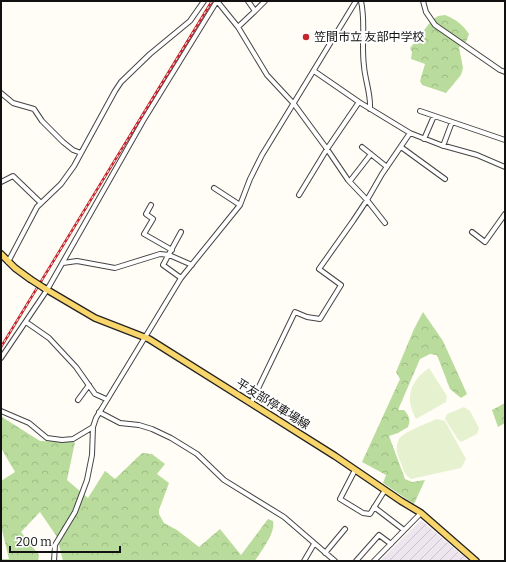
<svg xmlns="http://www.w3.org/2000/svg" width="506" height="562" viewBox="0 0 506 562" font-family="Bitter,'Noto Sans JP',serif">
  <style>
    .industrial { fill: url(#industrial-furrows) }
    .forest { fill: url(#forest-crowns) }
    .pitch { fill: #e6f2cf }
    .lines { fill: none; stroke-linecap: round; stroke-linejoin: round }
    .minor-casing { stroke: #444; stroke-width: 6 }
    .major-casing { stroke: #222; stroke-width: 8 }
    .minor { stroke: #fff; stroke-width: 4 }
    .major { stroke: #f9d66b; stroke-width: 5.5 }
    .rail-casing { stroke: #c4262e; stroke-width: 2.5 }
    .rail { stroke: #fff; stroke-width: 1; stroke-dasharray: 3; stroke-linecap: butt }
    .major-bridge-casing { stroke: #222; stroke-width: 8; stroke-linecap: butt }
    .major-bridge { stroke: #f9d66b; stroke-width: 5.5 }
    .poi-dot { fill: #c4262e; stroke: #fff; stroke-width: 1.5 }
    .labels { text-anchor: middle; stroke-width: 4; stroke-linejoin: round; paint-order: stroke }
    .poi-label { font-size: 12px; fill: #111; stroke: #fff; text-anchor: start }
    .street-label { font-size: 12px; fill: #111; stroke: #fff }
  </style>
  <defs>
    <pattern id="industrial-furrows" width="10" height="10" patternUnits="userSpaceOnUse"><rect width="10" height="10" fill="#eee6ef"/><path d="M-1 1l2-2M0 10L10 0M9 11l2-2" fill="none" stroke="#cbc4cc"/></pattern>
    <pattern id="forest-crowns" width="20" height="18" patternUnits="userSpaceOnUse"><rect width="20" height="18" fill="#b9dc9c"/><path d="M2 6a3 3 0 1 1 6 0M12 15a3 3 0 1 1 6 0" fill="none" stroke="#9ebc85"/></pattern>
  </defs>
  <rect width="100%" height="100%" fill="#fffdf5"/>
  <path class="industrial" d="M421,520L469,561H380Z"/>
  <path class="forest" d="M445,15C457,20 462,24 469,34L466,42L459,47L463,68L461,75L446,93L422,85L420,81L425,64L411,59L412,52L410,48L432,20L438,16Z
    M423,312L443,341L467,394L461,398L450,389L437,355L430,354L420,359L398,410H404C409,416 411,419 408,427L398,433L389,436L405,479L412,482L425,480L414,504L383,483L386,475L362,462L400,379L396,372L414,329Z
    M505,403V423L498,427L492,410Z
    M2,417L40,441L75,442L67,480L88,498L105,471L115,479L142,453L152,454L165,464L157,474L169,483L159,510V514L164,523L177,530L199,547L220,529L241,555L268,519L273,521C276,533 261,551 255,561H63L57,537L40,512L21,532L39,555L38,561H1V559H9L1,526V481L15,472L1,448V420Z"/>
  <path class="pitch" d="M429,368L447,396L446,402L416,419C405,398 409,382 429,368Z
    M464,407L470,411L479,428L477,434L461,442L457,438L445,419L447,414Z
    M437,419L445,421L466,459L461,468L411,479C404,475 403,468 400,461C397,454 395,446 399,439C403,432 428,423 437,419Z"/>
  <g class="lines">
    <defs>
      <path id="minor" d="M217,1L238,27L267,75L294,104L327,149L348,180L367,200L385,223
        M361,1C366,24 361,43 364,66C365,80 371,94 370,109
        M423,1L426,12L435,25L500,70L505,72
        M255,11L265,1
        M238,27L255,11L248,1
        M314,71L359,102L410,133L441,145L477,155L505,167
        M1,93L13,103L34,109L42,121L63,142L73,150L81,153
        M420,111L505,140
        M424,139L434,116
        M443,146L452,122
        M362,147L387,167
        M401,147L445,179
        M350,181L371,154
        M1,182L13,176L41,203
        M214,188L240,205
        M299,195L327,149L359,102
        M151,205L146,214L153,219L144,234L172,250
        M181,232L163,265L181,278
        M472,232L485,242L505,214
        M8,262L37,207L61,184L74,166L115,91L121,82L150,54L190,21L204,1
        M63,263L77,261L115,268L160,254L169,255L192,265
        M26,322L49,338L76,367L95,394L106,399
        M1,358L47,290L143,121L217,1
        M78,400L89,385
        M251,403L295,312L307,317L320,319L341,285L319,269L353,221L367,200L382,174L410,133
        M1,411L29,423L47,438L62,440L73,439L93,427
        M99,412L120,423L139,425L152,429L171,438L197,454L224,480L284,517L335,561
        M355,470L340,499L363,513L370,514L385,490
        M374,507L404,530
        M325,553L345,529
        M54,561L55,545L75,512L87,480L92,455L93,427L96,418L181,278L240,205L250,179L262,155L356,1
        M304,561L314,544
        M356,561L379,535L391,544
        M374,561L421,513"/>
      <path id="major" d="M1,254L15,268L30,279
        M44,288L95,318L149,339L335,456L401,501L421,513L476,561"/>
    </defs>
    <use href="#minor" class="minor-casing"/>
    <use href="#major" class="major-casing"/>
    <use href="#minor" class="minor"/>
    <use href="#major" class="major"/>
    <defs>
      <path id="rail" d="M1,347L212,1"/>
    </defs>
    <use href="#rail" class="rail-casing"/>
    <use href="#rail" class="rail"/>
    <defs>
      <path id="major-bridge" d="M30,279L44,288"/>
    </defs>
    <use href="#major-bridge" class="major-bridge-casing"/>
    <use href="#major-bridge" class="major-bridge"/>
  </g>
  <circle class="poi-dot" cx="306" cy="37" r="4"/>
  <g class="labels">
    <g class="poi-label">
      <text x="314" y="41">笠間市立 友部中学校</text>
    </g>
    <g class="street-label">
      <text transform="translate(273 404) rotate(32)" y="4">平友部停車場線</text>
    </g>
  </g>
  <rect width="506" height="562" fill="none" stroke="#111111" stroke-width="4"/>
  <path d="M10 546v6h110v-6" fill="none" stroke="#111111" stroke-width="2"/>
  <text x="16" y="546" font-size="12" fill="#111111" stroke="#ffffff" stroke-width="3" paint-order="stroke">200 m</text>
</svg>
